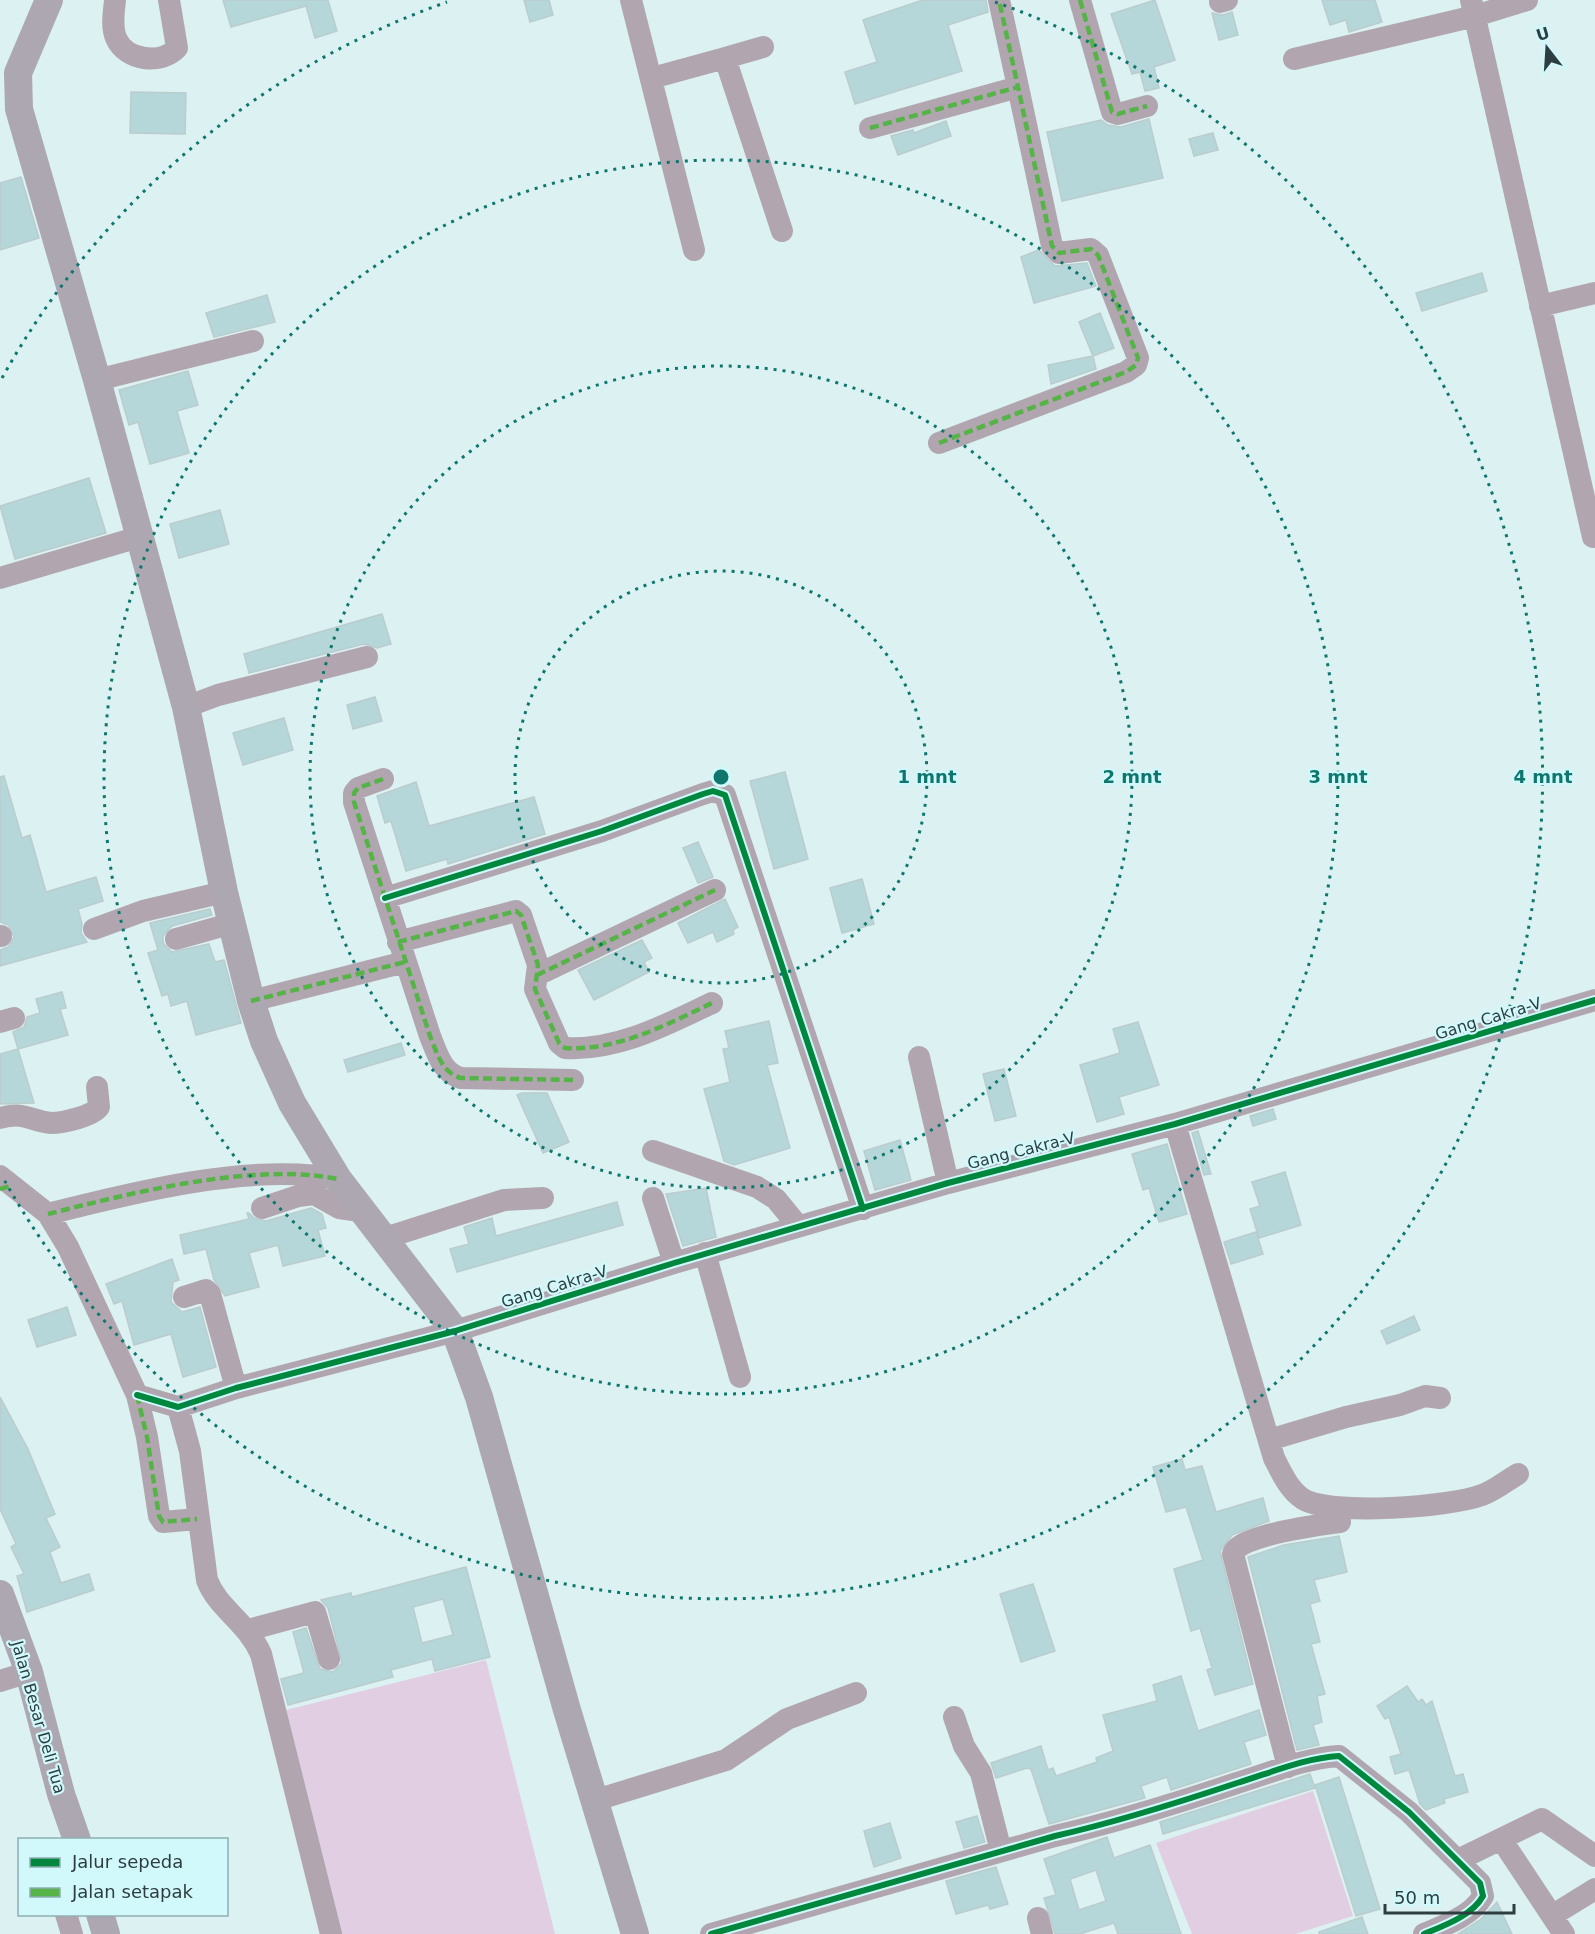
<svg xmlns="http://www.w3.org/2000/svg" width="1595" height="1934" viewBox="0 0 1595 1934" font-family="'DejaVu Sans',sans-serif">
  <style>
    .green { fill: #e2cee2 }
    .building { fill: #b5d7d9; stroke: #bbcccd; stroke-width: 1.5; fill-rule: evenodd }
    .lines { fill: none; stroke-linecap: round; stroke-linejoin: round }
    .minor { stroke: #b1a6b0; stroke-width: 22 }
    .major { stroke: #ada7b1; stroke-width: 28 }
    .quiet { stroke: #56b347; stroke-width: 4.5; stroke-dasharray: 9 4.5; stroke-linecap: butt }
    .cycleway-casing { stroke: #d1f9fc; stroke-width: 10 }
    .cycleway { stroke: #00873e; stroke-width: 6 }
    .ring { fill: none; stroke: #0f766e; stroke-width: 3; stroke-dasharray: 3 6 }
    .labels { text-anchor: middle; stroke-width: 4.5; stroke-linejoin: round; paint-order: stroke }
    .street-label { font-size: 16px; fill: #2e3e40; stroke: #d1f9fc }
    .centre { fill: #0f766e; stroke: #d1f9fc; stroke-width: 3 }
    .ring-label { font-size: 18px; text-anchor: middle; font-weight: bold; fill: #0f766e; stroke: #d1f9fc; stroke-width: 4.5; stroke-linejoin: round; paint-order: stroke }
  </style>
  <rect width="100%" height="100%" fill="#dbf1f2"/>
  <path class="green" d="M486,1660L555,1934H341L286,1710Z
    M1313,1791L1353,1916L1295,1934H1192L1156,1843Z"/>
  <path class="building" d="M223,0H328L337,31L315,38L306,6L231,27Z
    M524,0H549L553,15L530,22Z
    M923,0H986L988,12L948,25L962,71L855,104L845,72L877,62L863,20Z
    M1155,0L1175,60L1154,67L1159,88L1145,91L1140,72L1132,74L1111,14Z
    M1322,0H1375L1382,22L1349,32L1346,20L1330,25Z
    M1232,12L1238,35L1219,40L1212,13L1223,15Z
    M131,92L186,93L185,134L130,133Z
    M1149,119L1163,178L1062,201L1047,132L1101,120L1108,125L1121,127Z
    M946,121L951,136L898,155L891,136L913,130L914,133Z
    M1213,133L1218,150L1194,156L1189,139Z
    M21,177L39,238L0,250V183Z
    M1039,250L1055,266L1087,263L1096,286L1034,303L1021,257Z
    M1482,273L1487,291L1422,311L1416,293Z
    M267,295L275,322L214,337L206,313Z
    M1100,313L1114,348L1093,356L1079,322Z
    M1093,356L1096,369L1051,384L1048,365Z
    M188,371L198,405L177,411L189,453L150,464L138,422L129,425L119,390Z
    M89,478L106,533L15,559L0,506Z
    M220,510L229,544L179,558L170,524Z
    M382,614L391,644L377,648L364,644L249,673L244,654Z
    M375,697L382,721L353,729L347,705Z
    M284,718L293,750L243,765L233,733Z
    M785,772L808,859L774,869L750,781Z
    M4,776L22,838L30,835L46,892L96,877L103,901L78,909L82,924L81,933L87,942L0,966V950L8,947L14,937L8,925L0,922V777Z
    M416,782L429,826L534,797L545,834L448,864L447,859L406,871L391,821L385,823L377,796Z
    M698,842L713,877L698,883L683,848Z
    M862,879L874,924L842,933L830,888Z
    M725,899L738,927L733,930L734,934L717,942L713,932L688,943L678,923Z
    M210,909L212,915L172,926L163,936V943L172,952L209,944L215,962L224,960L241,1023L196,1035L187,1001L171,1006L168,994L162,996L148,953L158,950L150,923Z
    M642,940L652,958L644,962L649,972L594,1000L578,970Z
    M62,992L66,1008L60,1009L68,1035L18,1049L34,1103L0,1104V1054L18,1049L13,1032L24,1027L27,1017L40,1013L36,999Z
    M769,1021L778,1063L767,1065L790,1148L734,1165L724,1161L704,1089L730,1082L723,1049L729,1048L725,1031Z
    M1138,1022L1159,1085L1119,1097L1124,1114L1097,1122L1080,1065L1120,1053L1113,1029Z
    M401,1043L405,1055L348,1072L344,1060Z
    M1004,1069L1016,1116L995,1121L983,1074Z
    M522,1093H547L569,1142L543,1153L517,1095Z
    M1273,1109L1276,1119L1253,1126L1250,1116Z
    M1198,1131L1211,1174L1204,1175L1192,1133Z
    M900,1140L911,1180L875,1190L864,1151Z
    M1167,1144L1187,1214L1159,1222L1149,1188L1143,1190L1132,1154Z
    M1285,1172L1301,1225L1259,1238L1250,1209L1260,1206L1252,1182Z
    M706,1188L716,1237L683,1246L666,1194Z
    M617,1202L623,1225L457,1272L450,1249L469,1244L464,1227L492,1218L496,1236Z
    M311,1208L322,1214L326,1228L318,1230L325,1256L283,1266L278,1245L249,1253L259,1287L225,1296L214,1280L206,1249L184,1254L180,1235L249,1219L247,1213H249L254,1218L266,1221Z
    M1256,1232L1263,1254L1231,1264L1224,1242Z
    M172,1259L179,1280L173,1282L171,1302L182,1312L200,1307L216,1367L183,1377L171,1334L134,1345L122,1301L114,1304L106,1284Z
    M67,1307L76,1335L37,1347L28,1320Z
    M1414,1316L1420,1330L1387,1344L1381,1331Z
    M0,1397L28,1449L55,1514L46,1518L60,1547L50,1552L61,1583L89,1574L94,1590L27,1612L17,1576L24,1574L11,1547L16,1544L0,1509Z
    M1182,1459L1185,1470L1202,1466L1216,1512L1263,1498L1269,1521L1232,1535L1220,1551L1253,1684L1215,1695L1207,1670L1212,1668L1200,1628L1191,1631L1174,1569L1203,1560L1186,1507L1166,1512L1153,1467Z
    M1339,1536L1347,1572L1314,1580L1320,1601L1310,1604L1320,1642L1311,1644L1325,1694L1317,1696L1322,1722L1313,1725L1319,1745L1297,1750L1248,1557L1284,1545Z
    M466,1567L490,1657L435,1671L432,1659L391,1670L393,1677L288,1705L281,1679L304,1673L293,1632L306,1628L320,1669L333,1672L342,1663L328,1608L321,1600L351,1593L352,1597ZM443,1599L453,1635L422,1643L413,1607Z
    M1033,1584L1055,1651L1021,1662L1000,1594Z
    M1181,1676L1198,1731L1259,1710L1266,1735L1244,1742L1251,1764L1171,1790L1167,1777L1141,1786L1145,1798L1049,1824L1031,1769L1027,1768L996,1778L991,1763L1041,1746L1048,1770L1053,1768L1056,1776L1097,1762L1096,1758L1113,1751L1103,1715L1157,1701L1153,1685Z
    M1407,1686L1418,1702L1422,1699L1426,1705L1432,1701L1455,1776L1463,1774L1468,1792L1444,1799L1445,1803L1426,1810L1420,1804L1409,1770L1395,1774L1390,1757L1401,1754L1389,1717L1385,1719L1377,1706Z
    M1310,1774L1315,1788L1163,1834L1160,1822Z
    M1339,1777L1380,1909L1356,1916L1315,1785Z
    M977,1816L985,1842L964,1848L956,1822Z
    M890,1823L901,1858L874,1867L864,1831Z
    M1107,1837L1114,1858L1150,1845L1181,1934H1118L1114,1923L1080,1934H1055L1044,1898L1056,1895L1044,1859ZM1096,1870L1106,1901L1079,1910L1070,1879Z
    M996,1867L1008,1904L990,1909L988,1905L956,1914L946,1881Z
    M1497,1902L1512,1934H1458L1480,1920Z
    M1362,1917L1368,1934H1319V1932Z"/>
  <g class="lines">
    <path class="minor" d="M115,0C114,12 111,26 116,38C126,61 161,65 177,48L169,0
      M631,0L694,250
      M1080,0L1112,112L1118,114L1147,106
      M1471,0L1593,537
      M1220,2L1227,0
      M725,58L763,47
      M1294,59L1475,16L1527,0
      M652,78L725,58L782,231
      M870,128L1018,87L999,0
      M1540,306L1595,293
      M97,380L253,341
      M939,443L1126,372L1136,365L1138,358L1098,255L1091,249L1059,253L1052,246L1018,87
      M0,578L139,537
      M186,707L218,695L367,657
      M383,779L358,788L354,793V802L430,1036C437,1053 442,1073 461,1078L573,1080
      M385,898L602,831L703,794L713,791L725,795L863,1209
      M94,929L143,911L224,892
      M0,936H1
      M176,939L233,923
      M398,942L516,911L521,915L538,965L535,989L559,1043L565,1048C617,1051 666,1025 712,1003
      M537,975L715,890
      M251,1001L405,962
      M0,1022L14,1018
      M919,1057L948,1183
      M0,1118C26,1111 29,1121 51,1123C63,1123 93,1116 99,1107L97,1087
      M1175,1124L1274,1458C1281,1472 1289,1490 1303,1499C1331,1516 1450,1507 1482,1495C1494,1491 1506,1481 1518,1474
      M653,1151L757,1187L776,1199L798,1226
      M0,1176L48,1214L68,1247L137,1395L147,1437L159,1516L163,1522L197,1519
      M653,1198L674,1263
      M262,1208L298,1196L314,1194L339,1208L360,1211
      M48,1214C131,1193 253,1162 338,1179
      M385,1238L504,1200L543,1198
      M705,1253L740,1377
      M184,1297L206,1290L210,1294L236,1388
      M137,1395L178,1407L236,1388L455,1331L674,1263L948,1183L1175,1124L1595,1000
      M178,1407L190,1451L207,1580C218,1609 247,1622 261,1654L331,1934
      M1269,1440L1346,1417L1400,1405L1425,1396L1440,1398
      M248,1630L315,1612L329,1659
      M0,1681L29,1672
      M954,1717L964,1746L981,1773L1001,1851
      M1288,1767L1233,1554C1238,1535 1320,1525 1340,1522
      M596,1800L726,1760L787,1719L856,1693
      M1501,1839L1564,1934
      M1458,1860L1542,1819L1595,1856
      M66,1914L72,1934
      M1553,1915L1595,1889
      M1038,1918L1042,1934
      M711,1934L1055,1836C1117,1822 1177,1803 1237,1783C1270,1773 1305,1758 1339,1756L1409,1812L1480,1883L1483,1896C1472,1916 1443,1926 1424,1934"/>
    <path class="major" d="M49,0L18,73L19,109L97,380L186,707L224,892L251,1001L264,1041L292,1103L338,1179L455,1331L479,1397L567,1710L635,1934
      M0,1594L29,1672L61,1794L77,1840
      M100,1914L106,1934"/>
    <path class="quiet" d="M1080,0L1112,112L1118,114L1147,106
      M870,128L1018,87L999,0
      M939,443L1126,372L1136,365L1138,358L1098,255L1091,249L1059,253L1052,246L1018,87
      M383,779L358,788L354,793V802L430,1036C437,1053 442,1073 461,1078L573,1080
      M398,942L516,911L521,915L538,965L535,989L559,1043L565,1048C617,1051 666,1025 712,1003
      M537,975L715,890
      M251,1001L405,962
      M0,1189L13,1185
      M48,1214C131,1193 253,1162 338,1179
      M137,1395L147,1437L159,1516L163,1522L197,1519"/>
    <defs>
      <path id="cycleway" d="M385,898L602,831L703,794L713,791L725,795L863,1209
        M137,1395L178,1407L236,1388L455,1331L674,1263L948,1183L1175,1124L1595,1000
        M711,1934L1055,1836C1117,1822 1177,1803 1237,1783C1270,1773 1305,1758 1339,1756L1409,1812L1480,1883L1483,1896C1472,1916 1443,1926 1424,1934"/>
    </defs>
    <use href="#cycleway" class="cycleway-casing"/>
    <use href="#cycleway" class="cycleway"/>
  </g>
  <g class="ring">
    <circle cx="721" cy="777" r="206"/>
    <circle cx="721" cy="777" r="411"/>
    <circle cx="721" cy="777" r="617"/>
    <path d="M2 378A822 822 0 0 1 447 2M995 2A822 822 0 1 1 2 1176"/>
  </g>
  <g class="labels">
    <g class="street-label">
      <text transform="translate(1488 1018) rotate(-17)" y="6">Gang Cakra-V</text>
      <text transform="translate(1021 1150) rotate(-14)" y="6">Gang Cakra-V</text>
      <text transform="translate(554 1286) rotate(-17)" y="6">Gang Cakra-V</text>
      <text transform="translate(39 1717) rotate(74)" y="6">Jalan Besar Deli Tua</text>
    </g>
  </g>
  <circle cx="721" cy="777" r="9" class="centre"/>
  <g class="ring-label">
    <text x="927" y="783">1 mnt</text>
    <text x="1132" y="783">2 mnt</text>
    <text x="1338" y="783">3 mnt</text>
    <text x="1543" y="783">4 mnt</text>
  </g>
  <rect x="18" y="1838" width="210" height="78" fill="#d1f9fc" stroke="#90aeb1" stroke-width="1.5"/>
  <rect x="30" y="1858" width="30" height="9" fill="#00873e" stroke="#90aeb1" stroke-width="1.5"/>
  <text x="72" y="1868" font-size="18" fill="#2e3e40">Jalur sepeda</text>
  <rect x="30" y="1888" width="30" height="9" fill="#56b347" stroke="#90aeb1" stroke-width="1.5"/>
  <text x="72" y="1898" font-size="18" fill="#2e3e40">Jalan setapak</text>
  <g transform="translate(1547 48) rotate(343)" stroke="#d1f9fc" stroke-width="4.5" paint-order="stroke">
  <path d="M0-4.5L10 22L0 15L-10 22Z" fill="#2e3e40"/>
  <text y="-9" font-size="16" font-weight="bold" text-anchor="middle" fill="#2e3e40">U</text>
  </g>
  <path d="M1385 1904v9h129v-9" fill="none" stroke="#2e3e40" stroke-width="3"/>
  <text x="1394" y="1904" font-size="18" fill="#2e3e40" stroke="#d1f9fc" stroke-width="4.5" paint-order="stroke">50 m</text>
</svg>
